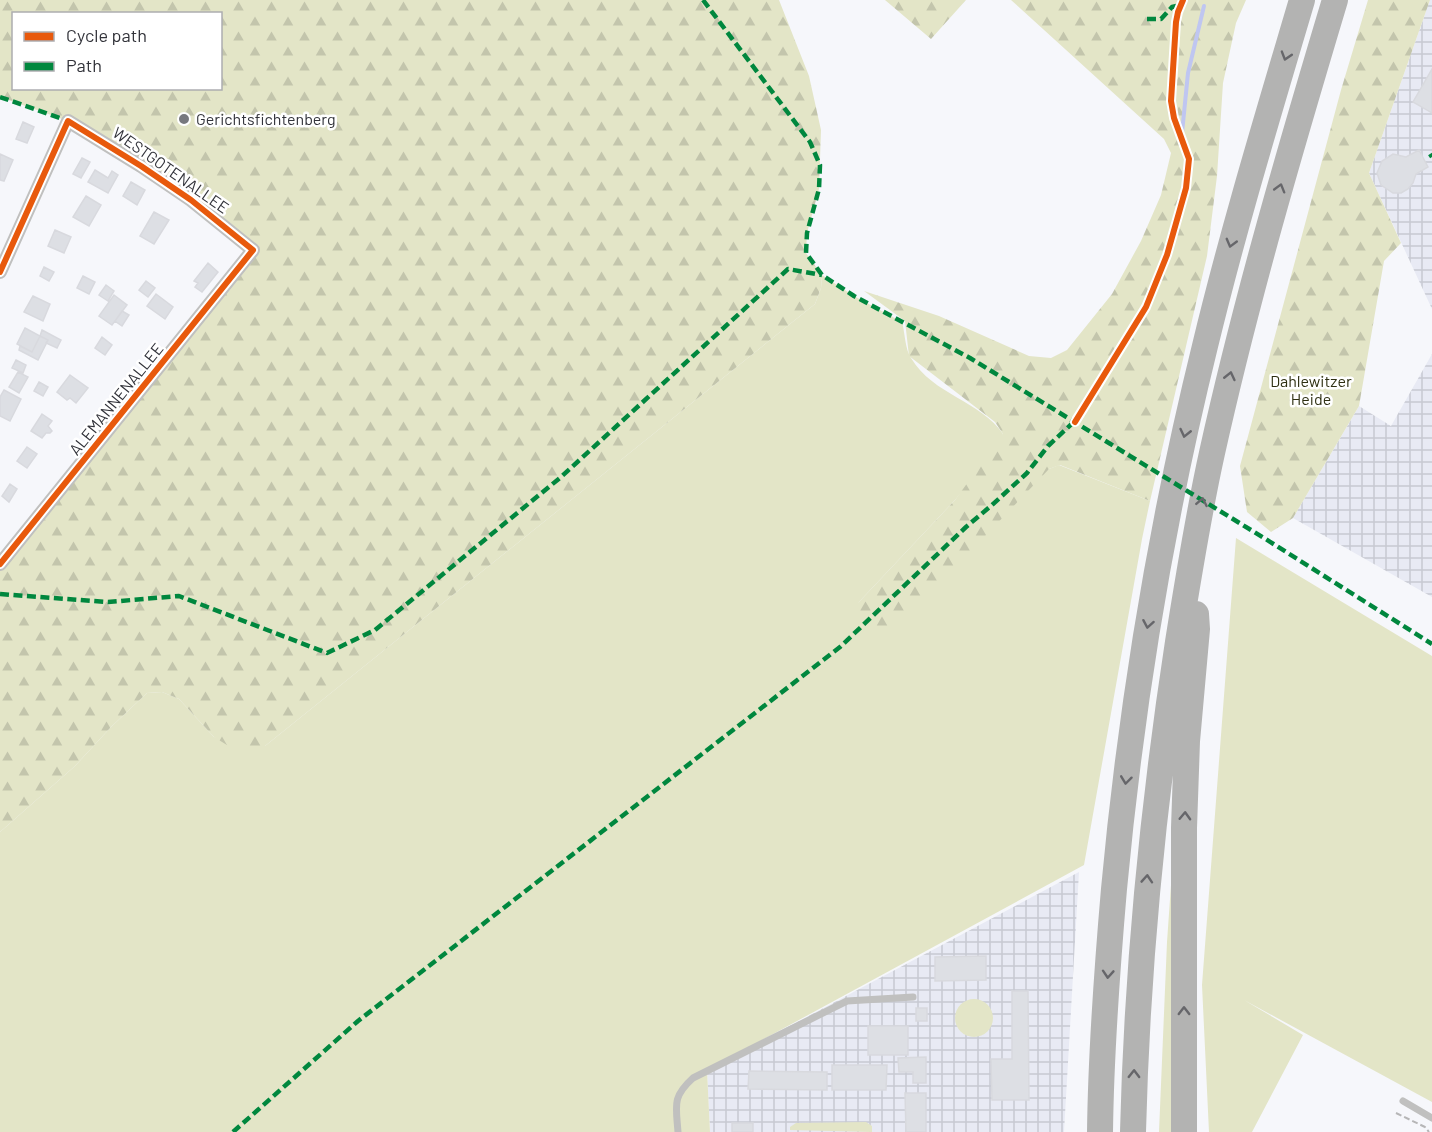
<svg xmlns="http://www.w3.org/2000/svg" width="1432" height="1132" viewBox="0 0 1432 1132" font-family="Barlow,sans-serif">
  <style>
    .industrial { fill: url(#industrial-grid) }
    .green { fill: #e3e5c7 }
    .forest { fill: url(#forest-firs); fill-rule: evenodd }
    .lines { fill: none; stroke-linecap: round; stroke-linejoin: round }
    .stream { stroke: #bfc6f1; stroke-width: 4 }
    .building { fill: #dddfe4; stroke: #d8d9de; stroke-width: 1.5 }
    .path { stroke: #b6b6b7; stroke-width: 2; stroke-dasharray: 6 3; stroke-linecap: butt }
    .lane { stroke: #c0c0bf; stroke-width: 7 }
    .street { stroke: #c0c0bf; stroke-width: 14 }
    .highway { stroke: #b3b3b2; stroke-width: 26 }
    .quiet { stroke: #00873e; stroke-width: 4.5; stroke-dasharray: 9 4.5; stroke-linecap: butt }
    .cycleway-casing { stroke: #fff; stroke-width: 10 }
    .cycleway { stroke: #e8590c; stroke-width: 6 }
    .oneway { stroke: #66666a }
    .poi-dot { fill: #77787e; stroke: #fff; stroke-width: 2 }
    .labels { text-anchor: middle; stroke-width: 5; stroke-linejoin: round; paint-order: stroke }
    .poi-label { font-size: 16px; fill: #32333a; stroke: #fff; text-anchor: start }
    .street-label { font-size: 16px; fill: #32333a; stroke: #fff }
    .park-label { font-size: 16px; fill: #2e2f12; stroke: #fff }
  </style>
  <defs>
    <pattern id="industrial-grid" width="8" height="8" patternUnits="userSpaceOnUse" patternTransform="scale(1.5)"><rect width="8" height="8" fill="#e8eaf4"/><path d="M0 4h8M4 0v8" fill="none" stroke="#c7c9d2"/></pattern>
    <pattern id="forest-firs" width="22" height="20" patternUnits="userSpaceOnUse" patternTransform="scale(1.5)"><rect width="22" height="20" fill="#e3e5c7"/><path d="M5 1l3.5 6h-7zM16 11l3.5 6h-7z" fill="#c3c5ac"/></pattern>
  </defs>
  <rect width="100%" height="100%" fill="#f6f7fb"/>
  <path class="industrial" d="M1430,0H1432V309L1369,173Z
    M1432,354V597L1293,518L1359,406L1391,426Z
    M1079,872L1064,1132H710L707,1070Z"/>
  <path class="green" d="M822,275L854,296L902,322C905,333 905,349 911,358C933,395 981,401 1003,434L1001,444L955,500L858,603L1049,469L1059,465L1150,501L1142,539L1084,865L707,1070L710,1132H0V832L75,766L111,727L147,693L162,692L179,699L214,737L265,746L815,304L821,288Z
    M1236,538L1432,656V1102L1244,1000L1303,1035L1252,1132H1209L1202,985Z
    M1175,828V1132H1159L1167,942Z
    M955 1018a19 19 0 1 1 38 0a19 19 0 1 1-38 0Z
    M866,1122L872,1126V1132L790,1130V1127L796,1123Z"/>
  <path class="forest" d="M0,0H779L809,76L821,130L819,189L807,233L806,253L822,275L821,288L815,304L265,746L246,753L235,750L214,737L179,699L162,692L147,693L111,727L75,766L0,832V564L253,250L68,121L0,97ZM14,14H220V88H14Z
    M885,0H966L931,39Z
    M1011,0H1246L1236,23L1223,83L1217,176L1207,256L1150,501L1060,465L1049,469L946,577L894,625L877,629L853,618L858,603L955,500L1003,434L995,422L909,356L905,321L864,291L939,316L1029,356L1051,358L1067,350L1112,294L1141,241L1161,195L1171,153L1164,139Z
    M1368,0H1430L1369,173L1401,243L1384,261L1359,406L1293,518L1271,532L1247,512L1240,466L1341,90Z"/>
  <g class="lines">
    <path class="stream" d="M1182,133L1188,73L1204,6"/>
  </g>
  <path class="building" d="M1432,69V113L1413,102Z
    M23,122L34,127L27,143L16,139Z
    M1419,150L1428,167L1416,174L1413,183L1408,189L1401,193H1393L1381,185L1377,173L1382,161L1393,154L1406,157Z
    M0,154L13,160L4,181L0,180Z
    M82,158L90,162L81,178L73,174Z
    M95,170L108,178L112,171L118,175L108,193L88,182Z
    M131,182L145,190L137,205L123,196Z
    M86,196L101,205L89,226L73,217Z
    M154,212L169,220L154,244L140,236Z
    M55,230L71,237L64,253L48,246Z
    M208,263L218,272L202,292L195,287L198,283L194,281Z
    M44,267L54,272L49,281L40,276Z
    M83,276L95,282L89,294L77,288Z
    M146,281L155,288L148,297L139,290Z
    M106,285L114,291L108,301L99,295Z
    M156,294L173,307L165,319L147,306Z
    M114,295L127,305L112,325L99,316Z
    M33,296L50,304L43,321L24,312Z
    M122,311L129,315L122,326L115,321Z
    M25,328L40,336L32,352L17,344Z
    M42,330L61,340L57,348L46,343L48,340L40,336Z
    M40,336L48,340L38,360L19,350L20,346L32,352Z
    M102,337L112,345L105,355L95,348Z
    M16,360L26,365L23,373L12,368Z
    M18,372L28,377L19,393L9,387Z
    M70,375L88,388L76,403L70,398L67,400L57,392Z
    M39,382L48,387L43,396L34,391Z
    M4,390L21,399L10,421L0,416V397Z
    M42,414L52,421L48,426L52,431L50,433H46L42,438L31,431Z
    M27,447L37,454L27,468L17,461Z
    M10,484L17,489L9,502L2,496Z
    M986,956V980L935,981V957Z
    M1012,991H1028L1029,1100H992L991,1059H1012Z
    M916,1008H927V1021H916Z
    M868,1026H908V1055H868Z
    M926,1057V1083H913V1072H899L898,1058Z
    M832,1065H887L886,1090H832Z
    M749,1071L827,1072V1090L748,1089Z
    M905,1093H926V1132H906Z
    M732,1123H753V1132H732Z"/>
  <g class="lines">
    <path class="path" d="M1396,1113L1425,1127L1429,1132"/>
    <path class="lane" d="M1403,1101L1432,1118
      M678,1132C676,1105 672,1097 693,1078L847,1001L913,997"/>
    <path class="street" d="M0,272L68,121L141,166L191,200L253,250L0,564"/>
    <path class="highway" d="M1100,1132C1101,1051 1107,970 1114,889C1131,706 1161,524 1205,346C1233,230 1268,115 1302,0
      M1133,1132C1137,967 1153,805 1178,642C1188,579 1198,516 1212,453C1246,300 1290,150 1335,0
      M1184,1132V828L1187,741L1197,629L1196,614"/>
    <path class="quiet" d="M703,0L810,142L820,165L819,189L807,233L806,253L822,275L854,296L970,358L1264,538L1432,644
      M1147,19H1161L1172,7L1181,5
      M0,97L68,121
      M1430,154L1432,157
      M0,594L108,602L179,596L327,653L375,630L561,477L788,269L822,275
      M233,1132L358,1021L840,647L966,527L992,505L1027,473L1048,446L1077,419"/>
    <defs>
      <path id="cycleway" d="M0,272L68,121L141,166L191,200L253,250L0,564
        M1075,422L1146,307L1167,255L1186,188L1189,159L1174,118L1171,101L1176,22L1178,12L1183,0"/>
    </defs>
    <use href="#cycleway" class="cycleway-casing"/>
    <use href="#cycleway" class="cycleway"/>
  </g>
  <defs><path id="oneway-chevron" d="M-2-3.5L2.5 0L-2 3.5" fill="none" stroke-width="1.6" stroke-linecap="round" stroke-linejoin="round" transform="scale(1.5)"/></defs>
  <g class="oneway">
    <use href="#oneway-chevron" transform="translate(1286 56) rotate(107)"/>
    <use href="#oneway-chevron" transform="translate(1280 188) rotate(-74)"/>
    <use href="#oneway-chevron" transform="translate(1231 243) rotate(105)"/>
    <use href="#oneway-chevron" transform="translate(1230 376) rotate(-77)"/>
    <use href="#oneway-chevron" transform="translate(1185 433) rotate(103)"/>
    <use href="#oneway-chevron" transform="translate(1202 502) rotate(-79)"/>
    <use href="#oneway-chevron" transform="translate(1148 624) rotate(100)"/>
    <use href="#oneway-chevron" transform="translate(1126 780) rotate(97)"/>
    <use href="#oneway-chevron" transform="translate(1185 816) rotate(-88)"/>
    <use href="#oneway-chevron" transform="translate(1147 879) rotate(-86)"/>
    <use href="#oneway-chevron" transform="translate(1108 974) rotate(94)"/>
    <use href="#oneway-chevron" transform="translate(1184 1011) rotate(-90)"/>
    <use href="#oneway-chevron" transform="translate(1134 1074) rotate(-89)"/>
  </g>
  <circle class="poi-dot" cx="184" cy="119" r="6"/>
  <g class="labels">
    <g class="poi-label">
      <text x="196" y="125">Gerichtsfichtenberg</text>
    </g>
    <g class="street-label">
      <text transform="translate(171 170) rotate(35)" y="6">WESTGOTENALLEE</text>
      <text transform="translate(116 399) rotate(-51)" y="6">ALEMANNENALLEE</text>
    </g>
    <g class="park-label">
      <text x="1311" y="387">Dahlewitzer<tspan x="1311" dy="18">Heide</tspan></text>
    </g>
  </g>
  <rect x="12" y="12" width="210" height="78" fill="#ffffff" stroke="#adadb0" stroke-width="1.5"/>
  <rect x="24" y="32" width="30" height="9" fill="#e8590c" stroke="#adadb0" stroke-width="1.5"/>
  <text x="66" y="42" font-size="18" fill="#32333a">Cycle path</text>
  <rect x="24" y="62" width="30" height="9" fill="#00873e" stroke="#adadb0" stroke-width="1.5"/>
  <text x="66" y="72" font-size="18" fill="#32333a">Path</text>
</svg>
